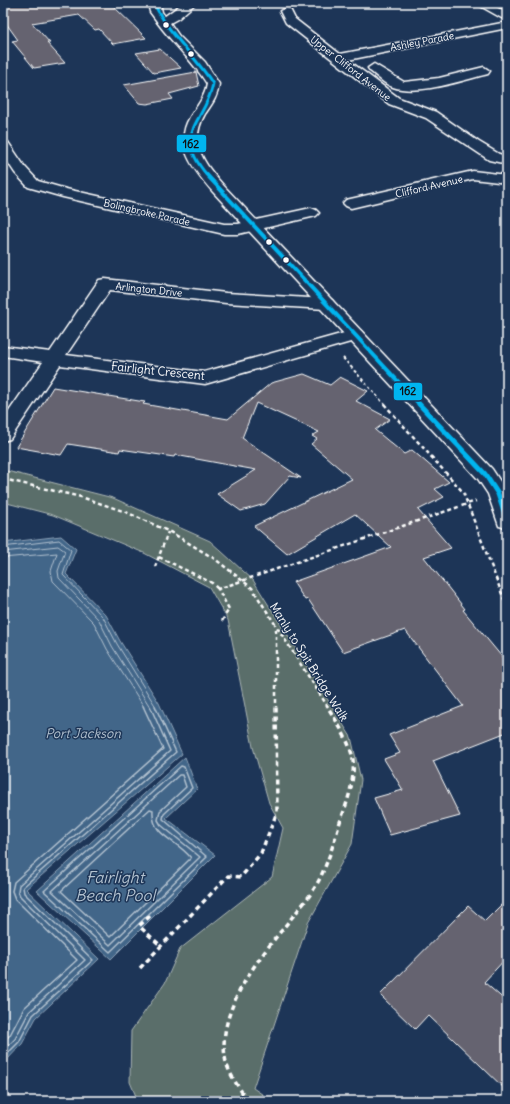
<svg xmlns="http://www.w3.org/2000/svg" width="510" height="1104" viewBox="0 0 510 1104" font-family="Delius,sans-serif">
  <style>
    .green { fill: #5a6e6a; stroke: #acb6b4 }
    .water { fill: #426689; stroke: #8ea3b8 }
    .lines { fill: none; stroke-linecap: round; stroke-linejoin: round }
    .shore-far1 { stroke: #b3c2d0; stroke-width: 1 }
    .shore { stroke: #b3c2d0; stroke-width: 1.5 }
    .building { fill: #65646f; stroke: #fff }
    .minor-casing { stroke: #fff; stroke-width: 3 }
    .major-casing { stroke: #fff; stroke-width: 3 }
    .path-far3 { stroke: #fff; stroke-width: 1.5; stroke-dasharray: 2.5 1.5; stroke-linecap: butt }
    .path-far2 { stroke: #fff; stroke-width: 2; stroke-dasharray: 3 2.5; stroke-linecap: butt }
    .path-far1 { stroke: #fff; stroke-width: 2.5; stroke-dasharray: 4 3; stroke-linecap: butt }
    .path { stroke: #fff; stroke-width: 3.5; stroke-dasharray: 5 4; stroke-linecap: butt }
    .minor { fill: #1d3557; fill-rule: evenodd }
    .major { fill: #1d3557; fill-rule: evenodd }
    .bus-1-far2-casing { stroke: #1d3557; stroke-width: 4.5 }
    .bus-1-far1-casing { stroke: #1d3557; stroke-width: 6 }
    .bus-1-casing { stroke: #1d3557; stroke-width: 8 }
    .bus-1-far2 { stroke: #00b5ef; stroke-width: 3 }
    .bus-1-far1 { stroke: #00b5ef; stroke-width: 4 }
    .bus-1 { stroke: #00b5ef; stroke-width: 5 }
    .bus-dot { fill: #fff; stroke: #1d3557; stroke-width: 1.5 }
    .labels { text-anchor: middle; stroke-width: 3; stroke-linejoin: round; paint-order: stroke }
    .far-street-label { font-size: 10px; fill: #fff; stroke: #1d3557 }
    .street-label { font-size: 12px; fill: #fff; stroke: #1d3557 }
    .water-label { font-size: 13px; font-style: italic; fill: #b3c2d0; stroke: #1d3557 }
    .near-water-label { font-size: 16px; font-style: italic; fill: #b3c2d0; stroke: #1d3557 }
    .line-badge { stroke: #1d3557; stroke-width: 1.5 }
    .pale-badge-label { font-size: 11px; text-anchor: middle; font-weight: bold; fill: #111 }
  </style>
  <rect width="100%" height="100%" fill="#1d3557"/>
  <filter id="ink" filterUnits="userSpaceOnUse"><feTurbulence type="fractalNoise" baseFrequency=".025" numOctaves="2"/><feDisplacementMap in="SourceGraphic" scale="8" xChannelSelector="R" yChannelSelector="G"/><feConvolveMatrix kernelMatrix="1 2 1 2 8 2 1 2 1" color-interpolation-filters="sRGB"/></filter>
  <g filter="url(#ink)">
    <path class="green" d="M3,470L113,498L210,541L253,580L351,737L361,780L352,844L308,923L253,1088L272,1101H138L130,1082L131,1031L165,983L180,949L272,877L283,828L269,803L253,747L228,620L209,587L144,553L53,515L3,502Z"/>
    <path class="water" d="M61,536L76,549L66,574L106,615L120,641L159,703L182,754L26,889L99,959L36,1018L22,1044L5,1062L3,1068V543Z
      M185,757L197,789L166,818L215,855L111,959L37,891Z"/>
    <g class="lines">
      <path class="shore-far1" d="M3,547L59,540L71,550L63,575L103,617L117,644L156,707
        M3,552L58,546L65,551L58,571L59,578L99,620L112,646L150,707
        M3,558L57,553L51,571L53,581L94,623L107,649L144,707"/>
      <path class="shore" d="M181,766L184,767L192,788L164,814L163,819L207,857L110,952L44,891Z
        M179,775H182L186,787L160,811L158,820L161,825L200,857L110,945L52,891Z
        M150,809L153,810C151,837 177,839 191,858L110,937L61,891Z
        M3,1042L10,1035L24,1008L77,960L15,899L12,891L14,882L163,749L143,706
        M3,1051L15,1039L29,1012L85,960L20,896L18,891L19,885L170,751L150,706
        M3,1058L19,1042L33,1015L93,960L24,893L23,887L176,752L155,706"/>
    </g>
    <path class="building" d="M3,3H110L146,38L113,44L99,29L95,30L79,15L32,23L50,43H47L65,63L34,68L12,41L18,40L3,19Z
      M160,49L181,68L154,73L136,53Z
      M196,72L199,86L169,94L173,99L147,104L139,103L124,85Z
      M304,374L330,385L340,377L368,391L356,401L390,419L375,430L404,454L412,450L449,482L435,489L444,497L418,510L451,548L424,557L465,609L463,610L507,663V732L433,761L460,816L390,835L374,798L403,790L384,759L400,753L389,735L463,706L405,630L343,652L308,599L305,600L293,582L391,547L355,514L287,554L254,526L352,479L311,444L317,439L312,436L319,432L256,403L242,438L301,478L290,476L265,504L241,511L217,494L256,470L175,455L174,457L120,449L119,452L68,444L61,455L16,447L53,387L145,402L143,404L228,419L271,383Z
      M507,899V957L484,982L507,1002V1091L428,1015L415,1029L380,995L468,906L485,921Z"/>
    <g class="lines">
      <defs>
        <path id="minor" d="M148,3H160L162,12L169,22L167,24H159L150,12Z
          M475,3H489L507,13V21Z
          M286,8L290,9L295,19L340,54L507,22V28L348,60L399,98L436,112L479,142L499,154L507,156V164L489,160L426,118L389,104L286,23L280,11Z
          M374,64L404,82L439,78L484,67L490,71L488,74C463,80 418,96 393,87C384,84 377,76 370,71L368,68Z
          M3,141L8,142L25,167L38,181L66,189L224,224H238L311,208L316,210L319,213L316,216L238,234H224L63,197L28,187L15,173L3,155Z
          M473,171L507,175V183L473,179L351,208L346,206L343,203L346,200Z
          M105,279L226,293L326,299L332,300L335,304L332,308L326,309L226,303L110,290L66,355L204,372L355,330L361,331L364,335L361,339L205,384L60,365L10,439L3,441V420L43,362L3,356V346L50,352L99,280Z"/>
        <path id="major" d="M183,3H196L179,18L170,23L179,36L205,62L219,84C218,96 212,104 205,114C188,144 204,163 223,185L492,469L507,492V528L499,526L488,494L478,479L213,192C194,170 173,145 190,117C197,106 205,97 207,84C193,61 173,44 157,22Z"/>
      </defs>
      <use href="#minor" class="minor-casing"/>
      <use href="#major" class="major-casing"/>
      <path class="path-far3" d="M257,3L268,5"/>
      <path class="path-far2" d="M343,358L385,405"/>
      <path class="path-far1" d="M384,404L463,492L507,607
        M3,479L81,497L126,512L172,533L215,559L252,588L328,707
        M159,557L212,583L218,589
        M155,567L168,532
        M222,621L229,609L218,589L476,501
        M276,629V707"/>
      <path class="path" d="M150,916L139,926L161,946
        M140,968L228,876L241,877L261,853L277,812L276,706
        M248,1101C240,1089 230,1076 226,1062C215,1015 254,964 282,930C294,914 309,899 318,882C328,863 334,842 340,822C347,803 355,781 353,760C351,744 336,720 327,706"/>
      <use href="#minor" class="minor"/>
      <use href="#major" class="major"/>
      <defs>
        <path id="bus-1-far2" d="M154,3C168,34 195,55 213,84C205,123 171,132 207,175"/>
        <path id="bus-1-far1" d="M206,174L420,405"/>
        <path id="bus-1" d="M419,404L485,474L498,494L507,521"/>
      </defs>
      <use href="#bus-1-far2" class="bus-1-far2-casing"/>
      <use href="#bus-1-far1" class="bus-1-far1-casing"/>
      <use href="#bus-1" class="bus-1-casing"/>
      <use href="#bus-1-far2" class="bus-1-far2"/>
      <use href="#bus-1-far1" class="bus-1-far1"/>
      <use href="#bus-1" class="bus-1"/>
    </g>
  </g>
  <g class="bus-dot">
    <circle cx="166" cy="25" r="3.5"/>
    <circle cx="191" cy="54" r="3.5"/>
    <circle cx="269" cy="242" r="3.5"/>
    <circle cx="286" cy="260" r="3.5"/>
  </g>
  <g class="labels">
    <g class="far-street-label">
      <text transform="translate(422 41) rotate(-11)" y="4">Ashley Parade</text>
      <text transform="translate(351 68) rotate(38)" y="4">Upper Clifford Avenue</text>
      <text transform="translate(429 186) rotate(-13)" y="4">Clifford Avenue</text>
      <text transform="translate(147 212) rotate(13)" y="4">Bolingbroke Parade</text>
      <text transform="translate(149 289) rotate(6)" y="4">Arlington Drive</text>
    </g>
    <g class="street-label">
      <text transform="translate(158 371) rotate(6)" y="4">Fairlight Crescent</text>
      <text transform="translate(309 662) rotate(58)" y="4">Manly to Spit Bridge Walk</text>
    </g>
    <g class="water-label">
      <text x="83" y="738">Port Jackson</text>
    </g>
    <g class="near-water-label">
      <text x="115" y="883">Fairlight<tspan x="115" dy="18">Beach Pool</tspan></text>
    </g>
  </g>
  <g class="line-badge">
    <rect x="176" y="134" width="31" height="19" rx="4" fill="#00b5ef"/>
    <rect x="393" y="382" width="30" height="19" rx="4" fill="#00b5ef"/>
  </g>
  <g class="pale-badge-label">
    <text x="191" y="148">162</text>
    <text x="408" y="395">162</text>
  </g>
  <rect width="510" height="1104" fill="none" stroke="#1d3557" stroke-width="16"/>
  <rect x="8" y="8" width="494" height="1088" fill="none" stroke="#fff" stroke-width="1.5" filter="url(#ink)"/>
</svg>
